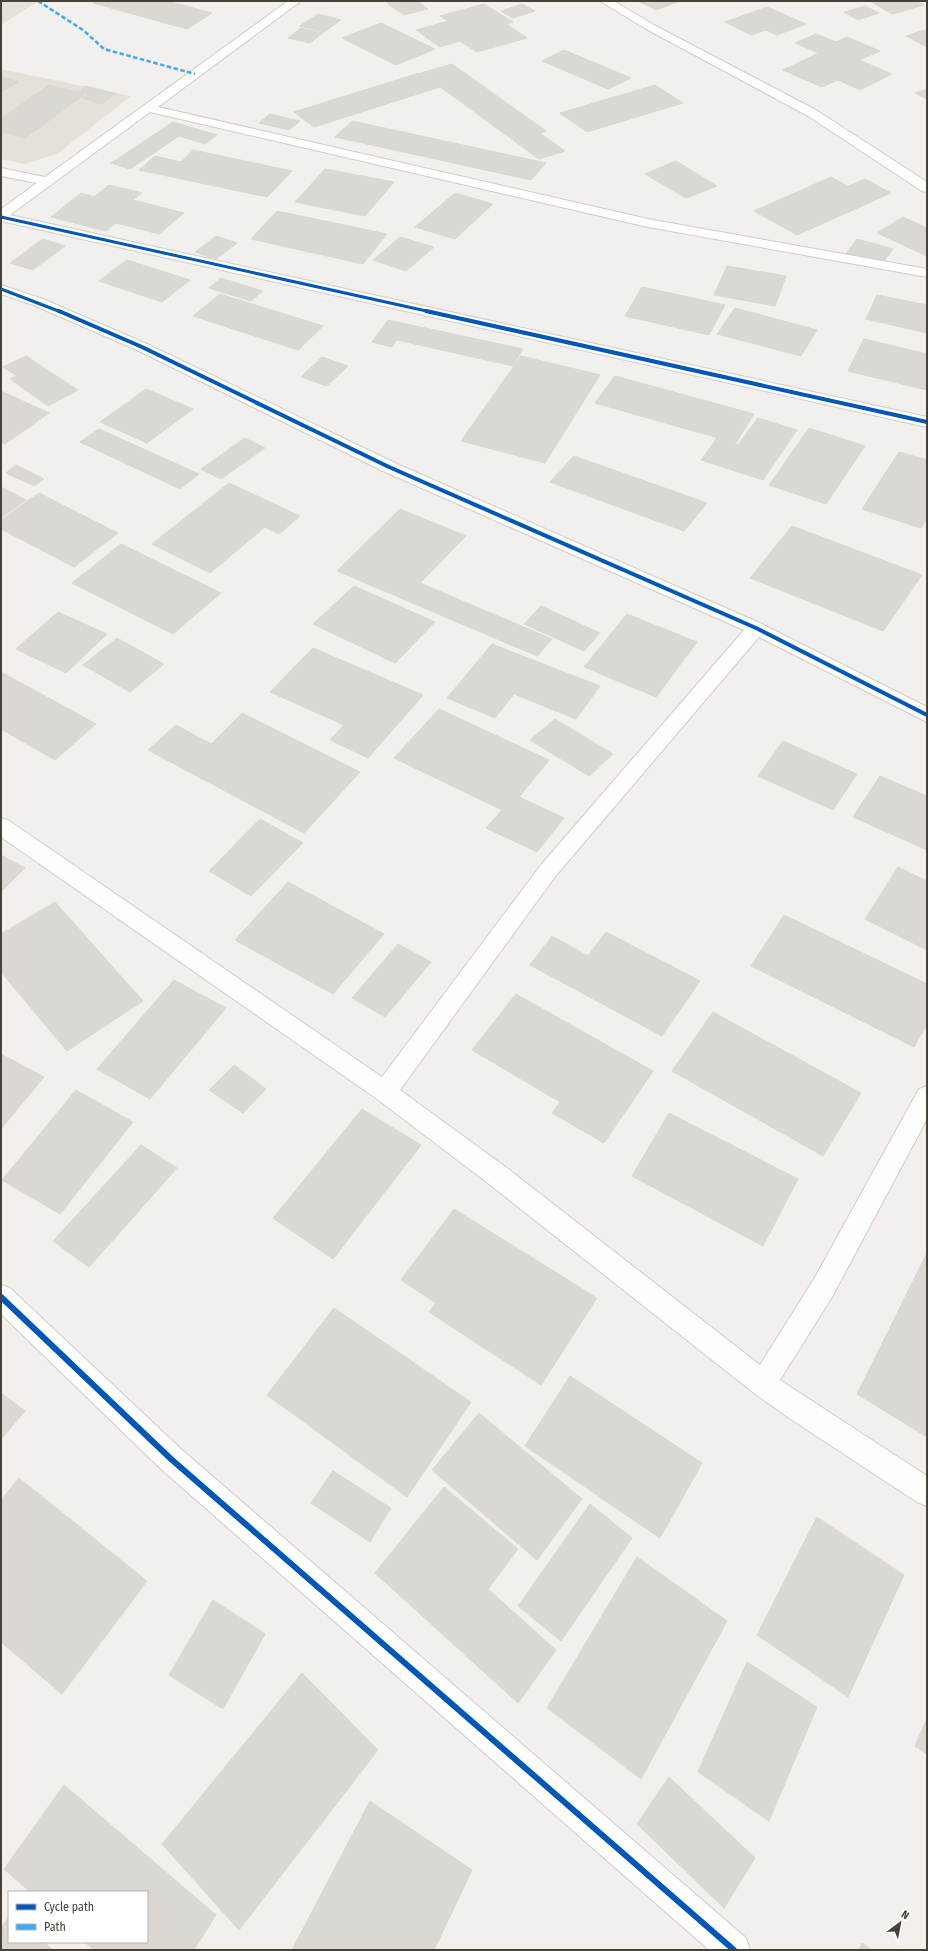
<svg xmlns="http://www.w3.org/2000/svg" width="928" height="1951" viewBox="0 0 928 1951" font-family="'Fira Sans Condensed',sans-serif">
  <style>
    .residential { fill: #e5e1da }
    .building { fill: #dbd8d4; stroke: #dad6d2 }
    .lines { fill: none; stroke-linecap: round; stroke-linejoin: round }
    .minor-casing { stroke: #cfcdca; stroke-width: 2 }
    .minor { fill: #fdfdfc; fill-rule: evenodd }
    .quiet { stroke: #3fa9f5; stroke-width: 2.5; stroke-dasharray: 4.5 2.5; stroke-linecap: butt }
    .cycleway-far2-casing { stroke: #fff; stroke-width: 4.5 }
    .cycleway-far1-casing { stroke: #fff; stroke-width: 6 }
    .cycleway-casing { stroke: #fff; stroke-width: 9 }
    .cycleway-far2 { stroke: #0057b8; stroke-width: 3 }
    .cycleway-far1 { stroke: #0057b8; stroke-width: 4 }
    .cycleway { stroke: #0057b8; stroke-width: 6 }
  </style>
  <rect width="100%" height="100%" fill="#f2efec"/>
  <path class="residential" d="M1,1H38L1,25Z
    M1,69L131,96L57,154L24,164L1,159Z"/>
  <path class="building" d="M96,1H167L212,13L187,29L93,3Z
    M393,1H417L428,9L404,15L387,3Z
    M638,1H680L656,10Z
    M870,1H916L924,5L892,14Z
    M484,4L513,22L506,24L527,38L477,52L460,41L440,47L416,30L448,21L440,16Z
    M522,4L535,11L513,18L501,11Z
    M865,6L879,13L858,20L844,12Z
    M767,7L806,24L777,35L766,30L751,35L725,22Z
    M318,14L341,20L324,32L300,26Z
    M381,23L435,49L396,65L342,38Z
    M301,28L323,33L310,43L288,38Z
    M924,30L927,32V47L906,36Z
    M816,34L836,42L847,37L880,51L859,60L892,74L860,90L838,80L822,87L783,70L819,53L795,43Z
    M564,50L631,78L608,89L542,61Z
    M452,64L546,131L540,133L565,151L539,159L421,73Z
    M419,73L440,87L314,127L294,112Z
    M1,77L18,82L1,92Z
    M49,85L85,94L25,138L1,132V119Z
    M655,85L683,103L587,132L560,113Z
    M86,86L116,94L102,104L82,98L89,94L79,91Z
    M927,89V99L915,93Z
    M270,114L300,121L289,130L259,123Z
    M352,121L546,163L531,180L335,137Z
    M173,122L217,135L205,144L179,136L130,169L111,163Z
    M193,150L292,171L267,197L139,170L155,156L181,162Z
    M676,161L717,186L686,198L645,174Z
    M325,169L394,182L365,216L295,202Z
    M831,177L848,186L865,179L891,193L797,235L754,211Z
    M109,185L142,193L133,200L184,213L159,234L116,223L106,231L51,217L81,193L94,197Z
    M455,193L493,204L455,239L415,227Z
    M277,211L387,234L363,264L251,239Z
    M903,217L927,228V256L877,233Z
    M216,236L237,243L216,259L195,252Z
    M400,237L434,247L406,271L373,260Z
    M43,239L65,246L33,270L10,263Z
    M857,239L893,249L882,264L846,254Z
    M127,260L190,280L162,302L99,281Z
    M727,266L786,276L775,306L714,295Z
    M221,278L263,291L251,301L209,288Z
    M642,287L725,305L709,335L625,316Z
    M220,294L323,326L298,350L193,316Z
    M877,295L927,305V333L866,319Z
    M735,308L817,330L801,356L717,334Z
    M388,320L523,349L513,366L397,340L392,347L372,342Z
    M864,339L927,354V390L848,371Z
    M26,356L78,390L48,406L10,379L17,376L3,367Z
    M521,356L600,375L545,463L461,441Z
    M322,357L348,366L327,386L301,377Z
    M615,376L754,414L736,443L595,403Z
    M146,389L193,409L147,443L100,422Z
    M1,391L49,413L5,444L1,442Z
    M758,418L797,430L763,480L701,460L717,438L738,445Z
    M809,428L865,446L826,504L769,485Z
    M99,429L199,474L180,489L80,442Z
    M245,438L265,448L221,479L201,469Z
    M899,452L927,460V519L921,528L862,509Z
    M574,456L707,503L684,531L550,482Z
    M16,465L44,479L34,486L6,473Z
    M229,483L300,516L279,534L265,527L210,573L152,544Z
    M1,487L26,500L1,518Z
    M39,493L118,533L74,567L1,529V520Z
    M400,509L466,536L420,583L552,639L537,656L337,571Z
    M792,526L922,575L883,631L750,578Z
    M121,544L221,593L173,634L72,583Z
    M354,586L435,622L395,663L313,624Z
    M541,606L600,633L584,651L524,624Z
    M58,612L107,634L66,673L16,649Z
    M627,614L697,642L656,697L584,667Z
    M117,638L164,664L130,692L83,665Z
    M492,644L600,686L576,719L514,694L495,718L447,698Z
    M313,648L423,695L368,758L330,740L344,725L270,692Z
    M1,672L96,724L55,760L1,729Z
    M439,709L549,760L519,797L564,818L537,852L486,828L502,810L394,758Z
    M242,713L360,772L304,833L148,750L176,725L211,744Z
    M555,719L613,754L589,776L530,740Z
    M783,741L857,774L833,810L758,776Z
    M880,776L927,796V850L853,817Z
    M260,819L303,843L251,896L209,871Z
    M1,855L25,868L1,892Z
    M898,867L927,881V950L865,919Z
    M288,882L384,934L333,994L235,940Z
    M55,902L143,1001L67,1051L1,972V934Z
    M784,915L927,984V1024L914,1047L751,966Z
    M606,932L700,981L662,1036L530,965L552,936L588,956Z
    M398,944L431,962L385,1017L352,998Z
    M174,980L226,1008L150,1099L97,1069Z
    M516,994L653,1071L604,1143L552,1113L560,1102L472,1050Z
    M713,1012L861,1093L823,1156L672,1071Z
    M1,1054L44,1077L1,1129Z
    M234,1065L266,1089L243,1113L209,1090Z
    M76,1090L133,1122L60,1214L2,1180Z
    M362,1109L421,1145L333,1259L273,1218Z
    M669,1113L798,1179L763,1246L632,1176Z
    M141,1145L177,1168L89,1267L53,1241Z
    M454,1209L597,1298L541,1385L429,1312L436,1303L401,1280Z
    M927,1253V1437L857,1394Z
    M334,1308L471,1402L407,1497L267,1395Z
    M570,1376L702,1463L660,1538L525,1446Z
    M1,1393L25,1411L1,1439Z
    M479,1413L582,1499L537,1560L432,1470Z
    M333,1471L391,1508L370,1542L311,1503Z
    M19,1478L147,1581L62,1694L1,1642V1500Z
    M444,1487L518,1549L488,1589L556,1650L518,1703L375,1573Z
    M590,1504L632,1538L561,1641L518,1606Z
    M817,1517L904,1575L848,1697L757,1635Z
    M637,1557L727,1621L641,1779L547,1708Z
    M213,1600L265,1634L223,1709L169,1675Z
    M747,1662L817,1707L769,1821L698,1772Z
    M302,1673L378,1750L239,1930L162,1844Z
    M927,1718V1754L915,1746Z
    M669,1777L755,1858L724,1908L637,1824Z
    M64,1785L216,1915L194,1950H94L85,1942H147V1892H30L4,1869Z
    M370,1801L472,1870L434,1950H292Z
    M9,1917V1942H44L53,1950H1V1928Z
    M862,1943L872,1950H859Z"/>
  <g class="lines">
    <defs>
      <path id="minor" d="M288,1H301L158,107L648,219L927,269V277L648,227L150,112L10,215L927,417V427L1,221V209L37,183L1,176V168L45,177Z
        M600,1H614L654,25L816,110L927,182V192L922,191L808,116L646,29Z
        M1,285L43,299L147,344L395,463L762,624L927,707V722L759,637L554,878L400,1090L507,1168L760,1365L814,1279L919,1089L927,1086V1119L832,1297L780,1380L927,1476V1506L917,1502L789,1418L754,1393L489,1184L377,1099L1,837V818L8,820L382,1077L540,866L744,630L383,471L137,350L33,305L1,294Z
        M1,1285L10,1288L181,1449L746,1938L750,1950H709L161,1469L1,1314Z"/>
    </defs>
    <use href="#minor" class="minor-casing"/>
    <use href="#minor" class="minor"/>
    <path class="quiet" d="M38,1L83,30L104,49L195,74"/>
    <defs>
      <path id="cycleway-far2" d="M1,217L431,312
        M1,289L61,312"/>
      <path id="cycleway-far1" d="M59,311L142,347L389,467L756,628L927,715
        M426,311L927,422"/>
      <path id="cycleway" d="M1,1297L171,1459L734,1950"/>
    </defs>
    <use href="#cycleway-far2" class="cycleway-far2-casing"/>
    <use href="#cycleway-far1" class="cycleway-far1-casing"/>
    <use href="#cycleway" class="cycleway-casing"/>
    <use href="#cycleway-far2" class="cycleway-far2"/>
    <use href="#cycleway-far1" class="cycleway-far1"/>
    <use href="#cycleway" class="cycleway"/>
  </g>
  <rect width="928" height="1951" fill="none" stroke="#474138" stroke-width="4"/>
  <rect x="8" y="1891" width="140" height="52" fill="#ffffff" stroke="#b5b3af"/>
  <rect x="16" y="1904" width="20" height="6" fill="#0057b8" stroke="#b5b3af"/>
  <text x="44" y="1911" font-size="12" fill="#474138">Cycle path</text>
  <rect x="16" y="1924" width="20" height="6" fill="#3fa9f5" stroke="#b5b3af"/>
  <text x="44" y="1931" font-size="12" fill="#474138">Path</text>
  <g transform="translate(900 1923) rotate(32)" stroke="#ffffff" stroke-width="3" paint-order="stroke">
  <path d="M0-3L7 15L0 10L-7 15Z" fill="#474138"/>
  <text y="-6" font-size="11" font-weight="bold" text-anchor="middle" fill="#474138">N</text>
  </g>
</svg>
